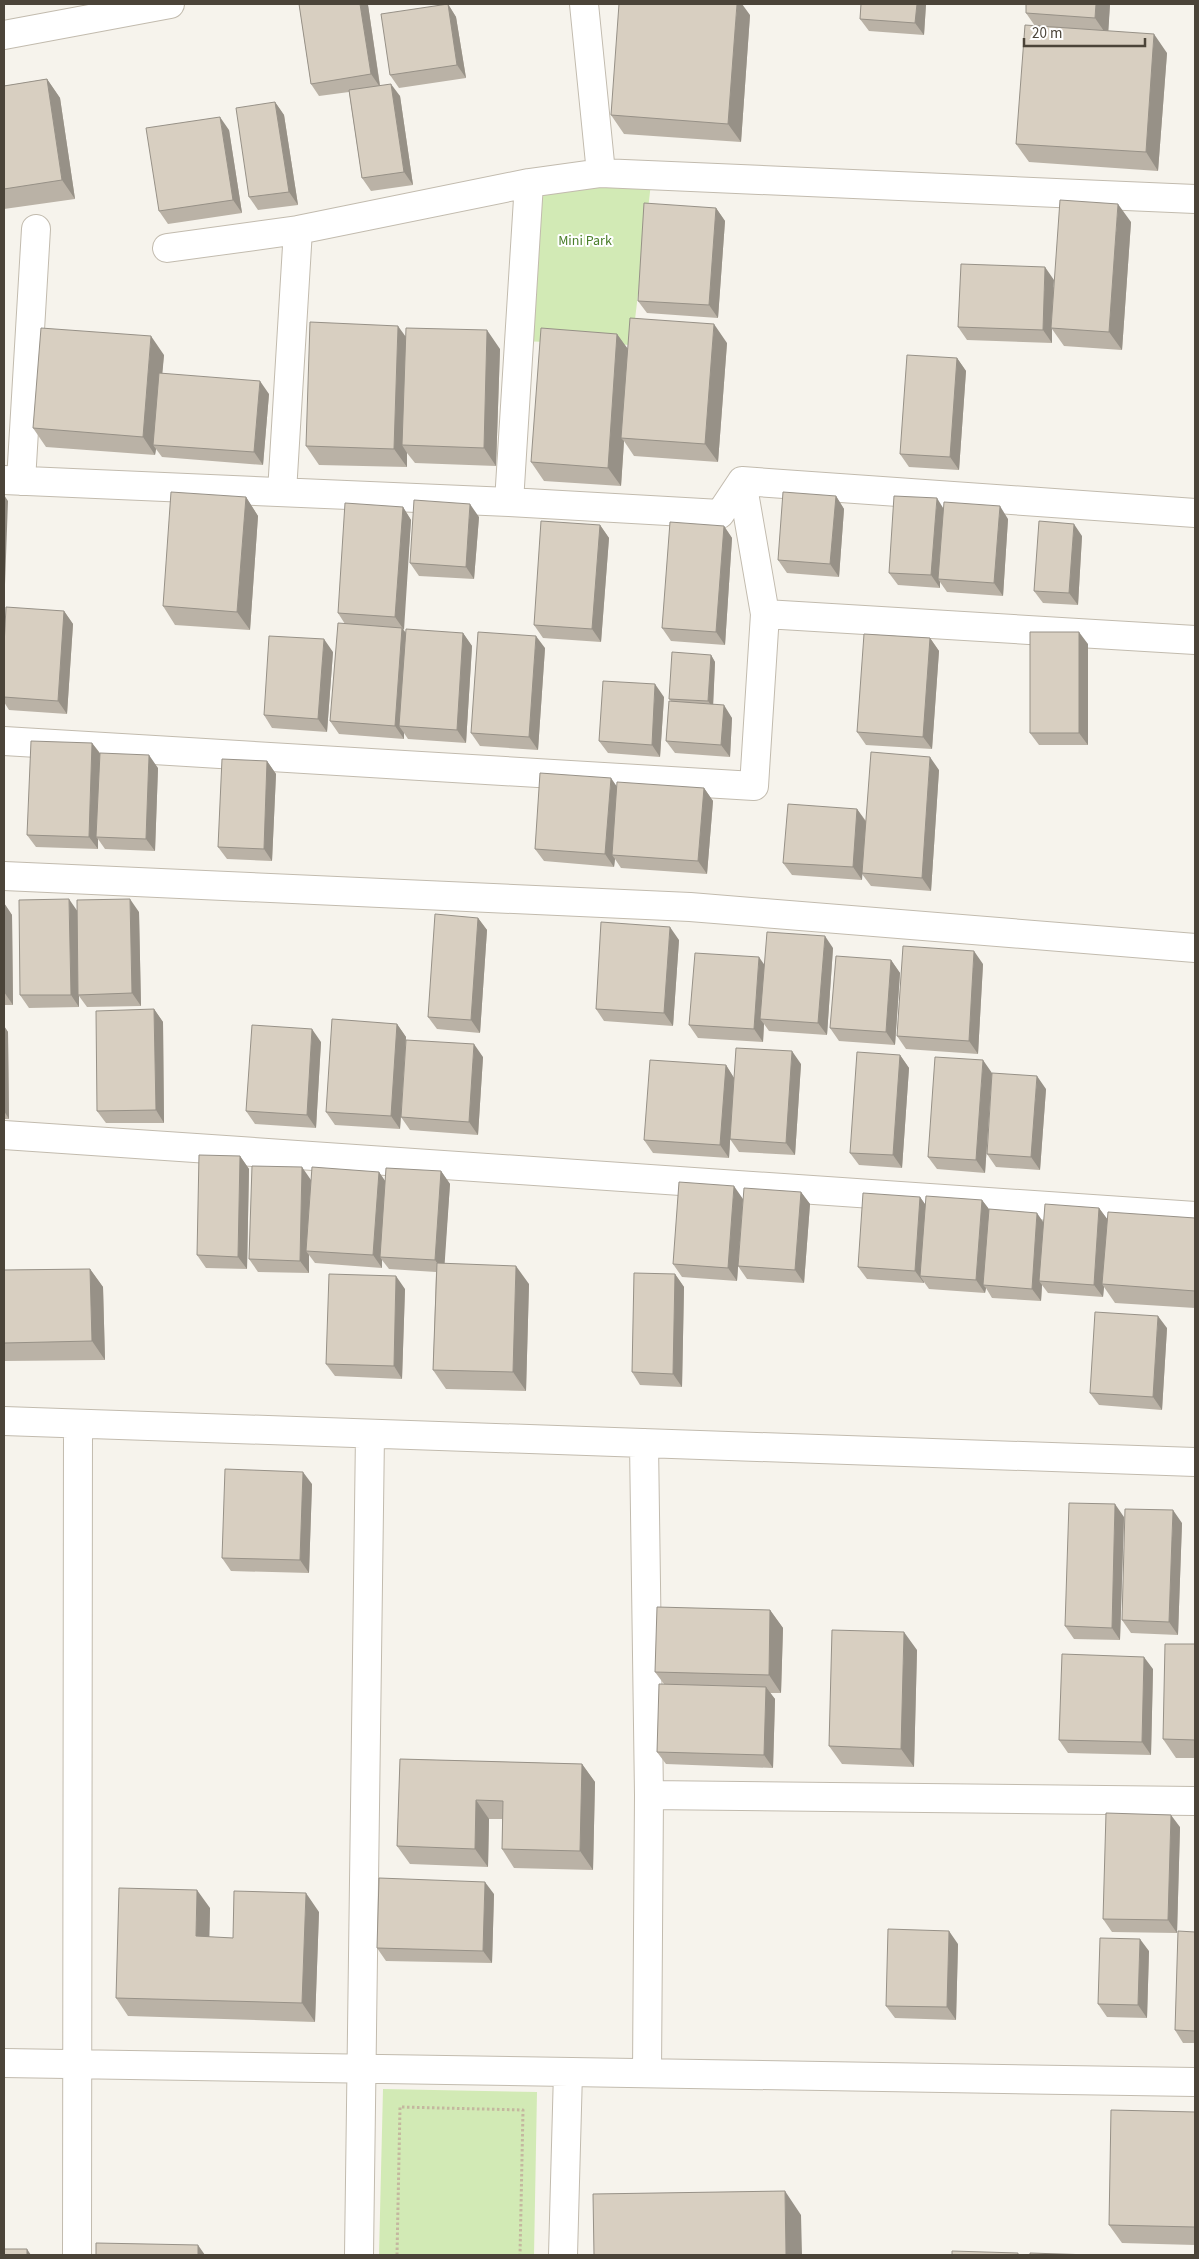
<svg xmlns="http://www.w3.org/2000/svg" width="1199" height="2259" viewBox="0 0 1199 2259" font-family="'Source Sans 3',sans-serif">
  <style>
    .green { fill: #d2eab5 }
    .lines { fill: none; stroke-linecap: round; stroke-linejoin: round }
    .minor-casing { stroke: #c2bbae; stroke-width: 30 }
    .path { stroke: #c4b79f; stroke-width: 3; stroke-dasharray: 2.5 2.5; stroke-linecap: butt }
    .minor { stroke: #fff; stroke-width: 28 }
    .wall { fill: #bab2a6 }
    .shaded-wall { fill: #979187 }
    .building { fill: #d8cfc1; stroke: #979187 }
    .labels { text-anchor: middle; stroke-width: 4; stroke-linejoin: round; paint-order: stroke }
    .park-label { font-size: 14px; fill: #4a7f2a; stroke: #fff }
  </style>
  <rect width="100%" height="100%" fill="#f6f3ec"/>
  <path class="green" d="M652,175L632,345L519,341L529,183Z
    M383,2089L537,2092L534,2255H379Z"/>
  <g class="lines">
    <defs>
      <path id="minor" d="M584,4L601,173
        M4,35L170,4
        M167,248L298,230
        M4,480L509,502L720,514L742,481L1195,513
        M21,481L36,229
        M742,481L765,614
        M282,492L298,230L529,183L601,173L1195,199
        M509,502L529,183
        M4,741L754,786L765,614L1195,640
        M4,876L690,907L1195,948
        M4,1135L1195,1216
        M4,1421L1195,1462
        M644,1443L649,1795L647,2073
        M649,1795L1195,1801
        M4,2063L1195,2082
        M77,2255L78,1424
        M359,2255L370,1434
        M563,2255L568,2072"/>
    </defs>
    <use href="#minor" class="minor-casing"/>
    <path class="path" d="M397,2255L400,2107L523,2110L520,2255"/>
    <use href="#minor" class="minor"/>
  </g>
  <path class="wall" d="M299,4H367L368,5L380,85L400,96L413,185L371,191L362,178L349,92L319,96L311,84Z
    M448,4L456,17L466,78L399,88L390,75Z
    M861,4H926L924,35L869,31L860,19Z
    M1110,4L1108,31L1167,53L1158,171L1029,162L1016,144L1035,26L1026,13Z
    M750,15L741,142L624,134L611,115Z
    M47,79L60,98L75,199L4,209V86Z
    M275,102L284,115L298,205L258,210L249,197Z
    M229,130L242,213L168,224L159,211Z
    M716,208L725,221L718,318L647,313L638,301Z
    M1131,222L1122,350L1064,346L1052,329V343L967,340L958,327L1054,287Z
    M617,334L627,348L727,343L718,462L634,456L624,441L621,486L544,481L531,462Z
    M405,336L500,349L496,466L415,463L407,453V467L319,465L306,446Z
    M164,355L162,373L269,394L263,465L162,457L156,449L155,455L46,447L33,428Z
    M957,358L966,371L959,470L909,467L900,454Z
    M836,496L844,509L839,577L787,573L778,560Z
    M246,497L258,516L250,630L175,625L163,606Z
    M403,507L411,520L403,629L406,633H463L472,646L466,743L408,739L404,733V739L339,734L330,721L345,624L338,613Z
    M943,508L1008,519L1003,596L947,592L940,582V588L898,585L889,573Z
    M479,517L474,579L419,576L410,563Z
    M600,525L609,538L601,642L543,638L534,625Z
    M724,526L732,538L725,645L671,641L662,628Z
    M1082,536L1078,605L1043,603L1034,591Z
    M64,611L73,624L67,714L9,710L4,702V646Z
    M930,638L939,651L932,749L866,745L857,732Z
    M1088,644V745H1039L1030,733Z
    M545,648L538,750L480,746L471,733Z
    M333,652L327,732L272,728L264,715Z
    M711,655L715,662L713,704L732,718L730,757L675,753L666,741L671,701L669,699Z
    M664,697L660,757L608,753L599,741Z
    M92,743L100,753L158,768L155,851L105,849L98,839V849L36,847L27,835Z
    M267,761L276,774L272,861L227,859L218,847Z
    M939,770L931,891L871,886L862,874V880L792,875L783,863L857,809L866,821Z
    M617,787L704,788L713,801L707,874L621,868L615,859L614,867L544,861L535,849Z
    M4,903L12,915L13,1005H4Z
    M77,910L139,912L141,1006L87,1007L79,996V1007L29,1008L20,995Z
    M478,918L487,930L480,1033L437,1029L428,1017Z
    M679,940L673,1026L604,1021L596,1009Z
    M833,948L827,1035L769,1031L764,1024L763,1042L698,1038L689,1025L764,965Z
    M891,960L900,973L895,1045L839,1041L830,1028Z
    M983,964L978,1054L906,1049L897,1036Z
    M154,1009L163,1022L164,1123H106L97,1111Z
    M397,1024L406,1037L402,1103L483,1057L478,1135L410,1130L401,1117L400,1129L335,1125L326,1112Z
    M4,1026L8,1032L9,1119H4Z
    M321,1042L316,1128L255,1124L246,1111Z
    M900,1055L909,1068L902,1168L859,1165L850,1153Z
    M801,1064L795,1155L739,1152L730,1139L731,1121L729,1158L653,1153L644,1140L726,1065L734,1078Z
    M992,1073L985,1173L937,1169L928,1157Z
    M1046,1089L1040,1170L996,1167L987,1154Z
    M240,1156L249,1169L247,1269L206,1268L197,1255Z
    M441,1171L450,1184L444,1263L529,1284L526,1391L446,1389L433,1370L436,1272L389,1269L382,1260V1268L315,1263L309,1255V1273L258,1272L249,1259L311,1180L379,1172L385,1182Z
    M801,1192L810,1204L804,1283L747,1279L738,1266Z
    M920,1197L925,1204L982,1200L989,1209L1043,1222L1099,1208L1107,1219L1195,1218V1308L1115,1303L1104,1287L1103,1297L1048,1293L1042,1285L1041,1301L992,1298L986,1288L985,1293L929,1289L924,1282V1283L867,1279L858,1267Z
    M743,1199L737,1281L682,1277L673,1264Z
    M90,1269L103,1287L105,1360L4,1361V1270Z
    M675,1274L684,1287L682,1387L640,1385L632,1372Z
    M405,1289L402,1379L335,1376L326,1364Z
    M1167,1328L1162,1410L1099,1405L1090,1393Z
    M312,1484L309,1573L231,1571L222,1558Z
    M1124,1517L1120,1640L1074,1639L1065,1626Z
    M1182,1523L1178,1635L1131,1633L1122,1620Z
    M770,1610L783,1628L781,1693H770L775,1699L773,1768L666,1764L657,1752L664,1684L655,1672Z
    M1195,1644V1758H1176L1163,1739Z
    M917,1650L914,1767L842,1764L829,1746Z
    M1153,1669L1151,1755L1068,1753L1059,1740Z
    M400,1759L582,1764L595,1782L593,1870L514,1868L502,1849V1819H489L488,1867L410,1864L397,1846Z
    M1180,1827L1177,1933L1112,1932L1103,1919Z
    M494,1894L492,1963L386,1961L377,1948Z
    M210,1908L209,1937L233,1938L319,1912L315,2022L128,2016L116,1998Z
    M1195,1932V2043H1183L1175,2030Z
    M958,1944L956,2020L895,2018L886,2006Z
    M1149,1951L1147,2018L1107,2017L1098,2004Z
    M1195,2112V2245L1122,2243L1109,2225Z"/>
  <path class="shaded-wall" d="M360,4H367L368,5L380,87L371,74Z
    M448,4L456,17L466,78L457,65Z
    M737,4H742L750,15L741,142L728,124Z
    M917,4H926L924,35L915,23Z
    M1096,4H1110L1108,37L1095,18Z
    M1154,34L1167,53L1158,171L1146,152Z
    M47,79L60,98L75,199L62,180Z
    M391,84L400,96L413,185L404,172Z
    M275,102L284,115L298,205L289,192Z
    M220,117L229,130L242,213L233,200Z
    M1118,204L1131,222L1122,350L1109,332Z
    M716,208L725,221L718,318L709,305Z
    M1045,267L1054,280L1051,328L1052,329V343L1043,330Z
    M714,324L727,343L718,462L705,444Z
    M398,326L411,344L402,445L407,453V467L394,449Z
    M487,330L500,349L496,466L484,448Z
    M617,334L630,352L621,438L624,441L621,486L608,468Z
    M151,336L164,355L156,445H153L156,449L155,455L143,437Z
    M957,358L966,371L959,470L950,457Z
    M260,381L269,394L263,465L254,452Z
    M4,495L8,501L4,612Z
    M836,496L844,509L839,577L830,564Z
    M246,497L258,516L250,630L237,612Z
    M937,498L945,511L938,579L940,582V588L931,575Z
    M470,504L479,517L474,579L466,567Z
    M1000,506L1008,519L1003,596L994,583Z
    M403,507L411,520L404,630L395,617Z
    M1074,524L1082,536L1078,605L1069,593Z
    M600,525L609,538L601,642L592,629Z
    M724,526L732,538L725,645L716,632Z
    M64,611L73,624L67,714L58,701Z
    M402,628L411,640L399,726L404,733V739L395,726Z
    M1079,632L1088,644V745L1079,733Z
    M463,633L472,646L466,743L457,730Z
    M536,636L545,648L538,750L529,737Z
    M930,638L939,651L932,749L923,737Z
    M324,639L333,652L327,732L318,719Z
    M711,655L715,662L713,708L708,701Z
    M655,684L664,697L660,757L652,745Z
    M724,705L732,718L730,757L721,745Z
    M92,743L101,755L96,837L98,839V849L89,837Z
    M149,755L158,768L155,851L146,839Z
    M930,757L939,770L931,891L922,878Z
    M267,761L276,774L272,861L264,849Z
    M611,778L620,791L612,855L615,859L614,867L605,854Z
    M704,788L713,801L707,874L698,861Z
    M857,809L866,822L862,880L853,867Z
    M69,899L78,912V995L79,996V1007L71,995Z
    M130,899L139,912L141,1006L132,993Z
    M4,903L12,915L13,1005L4,992Z
    M478,918L487,930L480,1033L471,1020Z
    M670,927L679,940L673,1026L664,1013Z
    M825,936L833,948L827,1035L818,1023Z
    M974,951L983,964L978,1054L969,1041Z
    M759,957L768,970L760,1019L764,1024L763,1042L754,1029Z
    M891,960L900,973L895,1045L886,1032Z
    M154,1009L163,1022L164,1123L156,1110Z
    M397,1024L406,1037L400,1129L391,1116Z
    M4,1026L8,1032L9,1119L4,1111Z
    M312,1029L321,1042L316,1128L307,1115Z
    M474,1044L483,1057L478,1135L469,1122Z
    M792,1051L801,1064L795,1155L786,1143Z
    M900,1055L909,1068L902,1168L893,1155Z
    M983,1060L992,1073L985,1173L976,1160Z
    M726,1065L734,1078L729,1158L720,1145Z
    M1037,1076L1046,1089L1040,1170L1031,1157Z
    M240,1156L249,1169L247,1269L238,1257Z
    M302,1167L311,1180L306,1251L309,1255V1273L300,1261Z
    M441,1171L450,1184L444,1273L435,1260Z
    M379,1172L388,1185L380,1257L382,1260V1268L373,1255Z
    M734,1186L743,1199L737,1281L728,1268Z
    M801,1192L810,1204L804,1283L795,1270Z
    M920,1197L929,1210L920,1276L924,1282V1283L915,1271Z
    M982,1200L991,1212L983,1285L986,1288L985,1293L976,1280Z
    M1099,1208L1108,1220L1102,1284L1104,1287L1103,1297L1094,1285Z
    M1037,1213L1046,1226L1039,1281L1042,1285L1041,1301L1032,1289Z
    M516,1266L529,1284L526,1391L513,1372Z
    M90,1269L103,1287L105,1360L92,1341Z
    M675,1274L684,1287L682,1387L673,1374Z
    M396,1276L405,1289L402,1379L394,1366Z
    M1158,1316L1167,1328L1162,1410L1153,1397Z
    M303,1472L312,1484L309,1573L300,1560Z
    M1115,1504L1124,1517L1120,1640L1112,1628Z
    M1173,1510L1182,1523L1178,1635L1169,1622Z
    M770,1610L783,1628L781,1693L769,1675Z
    M904,1632L917,1650L914,1767L901,1749Z
    M1144,1657L1153,1669L1151,1755L1142,1742Z
    M766,1687L775,1699L773,1768L764,1755Z
    M582,1764L595,1782L593,1870L580,1851Z
    M476,1800L489,1819L488,1867L475,1849Z
    M1171,1815L1180,1827L1177,1933L1168,1920Z
    M485,1882L494,1894L492,1963L483,1951Z
    M197,1890L210,1908L209,1955L196,1936Z
    M306,1893L319,1912L315,2022L302,2003Z
    M949,1931L958,1944L956,2020L947,2007Z
    M1140,1939L1149,1951L1147,2018L1138,2005Z
    M785,2191L801,2215L802,2255H786Z
    M198,2245L205,2255H198Z
    M27,2249L31,2255H27Z"/>
  <path class="building" d="M299,4H360L371,74L311,84Z
    M448,4L457,65L390,75L381,14Z
    M619,4H737L728,124L611,115Z
    M861,4H917L915,23L860,19Z
    M1026,4H1096L1095,18L1026,13Z
    M1025,25L1154,34L1146,152L1016,144Z
    M47,79L62,180L4,189V86Z
    M391,84L404,172L362,178L349,90Z
    M275,102L289,192L249,197L236,108Z
    M220,117L233,200L159,211L146,128Z
    M1060,200L1118,204L1109,332L1051,328Z
    M644,203L716,208L709,305L638,301Z
    M961,264L1045,267L1043,330L958,327Z
    M630,318L714,324L705,444L621,438Z
    M310,322L398,326L394,449L306,446Z
    M41,328L151,336L143,437L33,428Z
    M406,328L487,330L484,448L402,445Z
    M541,328L617,334L608,468L531,462Z
    M907,355L957,358L950,457L900,454Z
    M159,373L260,381L254,452L153,445Z
    M171,492L246,497L237,612L163,606Z
    M783,492L836,496L830,564L778,560Z
    M894,496L937,498L931,575L889,573Z
    M414,500L470,504L466,567L410,563Z
    M944,502L1000,506L994,583L938,579Z
    M345,503L403,507L395,617L338,613Z
    M541,521L600,525L592,629L534,625Z
    M1039,521L1074,524L1069,593L1034,591Z
    M670,522L724,526L716,632L662,628Z
    M6,607L64,611L58,701L4,697V646Z
    M338,623L402,628L395,726L330,721Z
    M406,629L463,633L457,730L399,726Z
    M478,632L536,636L529,737L471,733Z
    M1030,632H1079V733H1030Z
    M864,634L930,638L923,737L857,732Z
    M269,636L324,639L318,719L264,715Z
    M672,652L711,655L708,701L669,699Z
    M603,681L655,684L652,745L599,741Z
    M669,701L724,705L721,745L666,741Z
    M31,741L92,743L89,837L27,835Z
    M871,752L930,757L922,878L862,873Z
    M100,753L149,755L146,839L96,837Z
    M222,759L267,761L264,849L218,847Z
    M540,773L611,778L605,854L535,849Z
    M617,782L704,788L698,861L612,855Z
    M788,804L857,809L853,867L783,863Z
    M69,899L71,995H20L19,900Z
    M130,899L132,993L78,995L77,900Z
    M435,914L478,918L471,1020L428,1017Z
    M601,922L670,927L664,1013L596,1009Z
    M767,932L825,936L818,1023L760,1019Z
    M903,946L974,951L969,1041L897,1036Z
    M695,953L759,957L754,1029L689,1025Z
    M836,956L891,960L886,1032L830,1028Z
    M154,1009L156,1110L97,1111L96,1011Z
    M332,1019L397,1024L391,1116L326,1112Z
    M252,1025L312,1029L307,1115L246,1111Z
    M406,1040L474,1044L469,1122L401,1117Z
    M736,1048L792,1051L786,1143L730,1139Z
    M857,1052L900,1055L893,1155L850,1153Z
    M935,1057L983,1060L976,1160L928,1157Z
    M650,1060L726,1065L720,1145L644,1140Z
    M992,1073L1037,1076L1031,1157L987,1154Z
    M199,1155L240,1156L238,1257L197,1255Z
    M252,1166L302,1167L300,1261L249,1259Z
    M312,1167L379,1172L373,1255L306,1251Z
    M386,1168L441,1171L435,1260L380,1257Z
    M679,1182L734,1186L728,1268L673,1264Z
    M744,1188L801,1192L795,1270L738,1266Z
    M863,1193L920,1197L915,1271L858,1267Z
    M926,1196L982,1200L976,1280L920,1276Z
    M1045,1204L1099,1208L1094,1285L1039,1281Z
    M989,1209L1037,1213L1032,1289L983,1285Z
    M1108,1212L1195,1218V1291L1102,1284Z
    M437,1263L516,1266L513,1372L433,1370Z
    M90,1269L92,1341L4,1343V1270Z
    M634,1273L675,1274L673,1374L632,1372Z
    M329,1274L396,1276L394,1366L326,1364Z
    M1095,1312L1158,1316L1153,1397L1090,1393Z
    M225,1469L303,1472L300,1560L222,1558Z
    M1069,1503L1115,1504L1112,1628L1065,1626Z
    M1125,1509L1173,1510L1169,1622L1122,1620Z
    M657,1607L770,1610L769,1675L655,1672Z
    M832,1630L904,1632L901,1749L829,1746Z
    M1165,1644H1195V1740L1163,1739Z
    M1062,1654L1144,1657L1142,1742L1059,1740Z
    M659,1684L766,1687L764,1755L657,1752Z
    M400,1759L582,1764L580,1851L502,1849L503,1801L476,1800L475,1849L397,1846Z
    M1106,1813L1171,1815L1168,1920L1103,1919Z
    M379,1878L485,1882L483,1951L377,1948Z
    M119,1888L197,1890L196,1936L233,1938L234,1891L306,1893L302,2003L116,1998Z
    M888,1929L949,1931L947,2007L886,2006Z
    M1178,1931L1195,1932V2031L1175,2030Z
    M1100,1938L1140,1939L1138,2005L1098,2004Z
    M1111,2110L1195,2112V2227L1109,2225Z
    M785,2191L786,2255H594L593,2194Z
    M96,2243L198,2245V2255H96Z
    M4,2249H27V2255H4Z
    M952,2251L1018,2253V2255H952Z
    M1030,2253L1091,2255H1030Z"/>
  <g class="labels">
    <g class="park-label">
      <text x="585" y="245">Mini Park</text>
    </g>
  </g>
  <rect width="1199" height="2259" fill="none" stroke="#4b4439" stroke-width="10"/>
  <path d="M1024 38v8h121v-8" fill="none" stroke="#4b4439" stroke-width="2.5"/>
  <text x="1032" y="38" font-size="15" fill="#4b4439" stroke="#ffffff" stroke-width="4" paint-order="stroke">20 m</text>
</svg>
